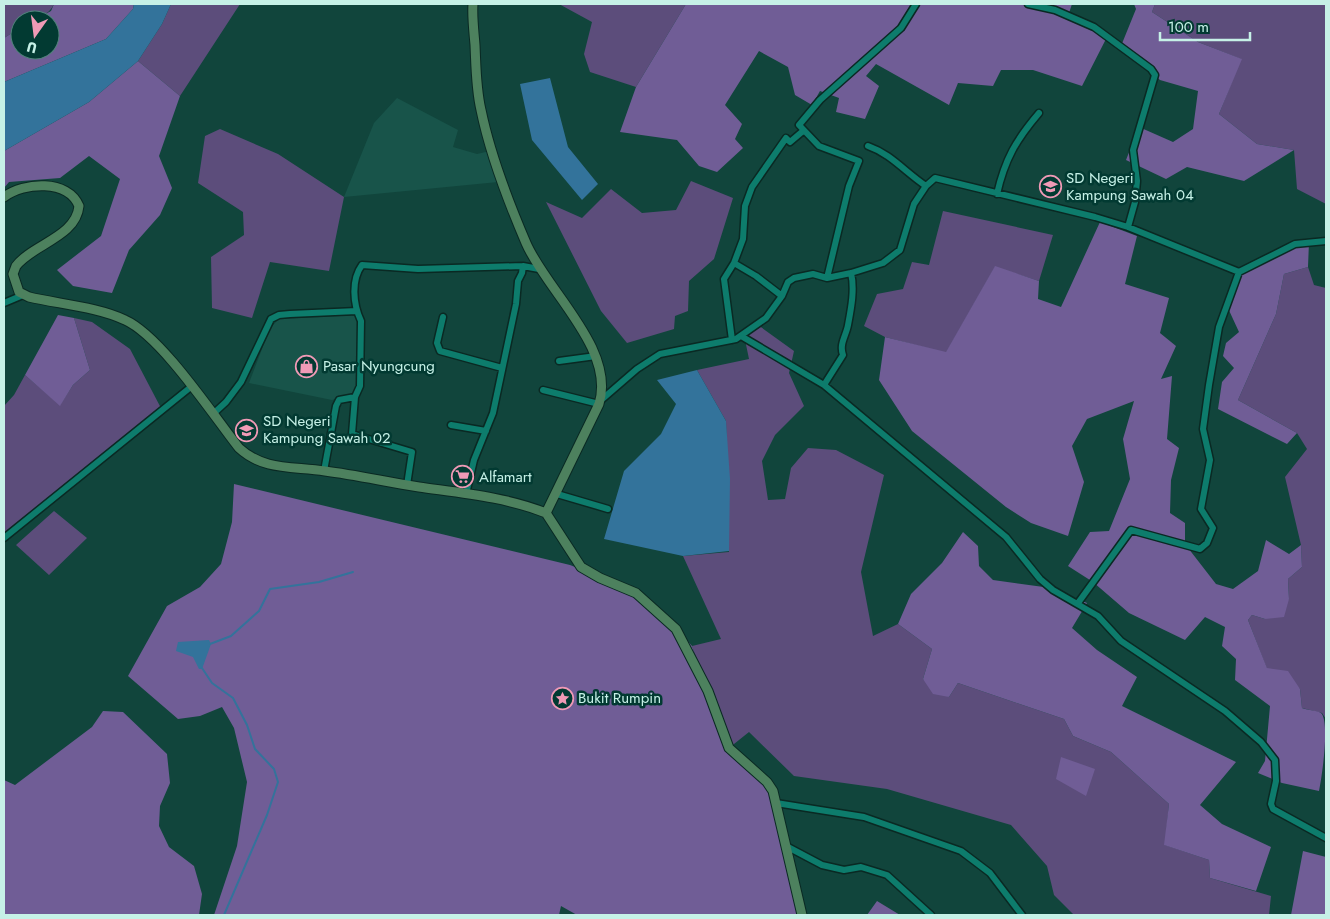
<svg xmlns="http://www.w3.org/2000/svg" width="1330" height="919" viewBox="0 0 1330 919" font-family="Jost,sans-serif">
  <style>
    .built { fill: #18544a }
    .green { fill: #5c4d7b }
    .forest { fill: #705d96 }
    .water { fill: #33739b }
    .lines { fill: none; stroke-linecap: round; stroke-linejoin: round }
    .stream { stroke: #33739b; stroke-width: 2 }
    .street-casing { stroke: #0a2923; stroke-width: 9 }
    .secondary-casing { stroke: #0a2923; stroke-width: 11 }
    .street { stroke: #0d7c6c; stroke-width: 6 }
    .secondary { stroke: #4d815e; stroke-width: 9 }
    .labels { text-anchor: middle; stroke-width: 5; stroke-linejoin: round; paint-order: stroke }
    .poi-label { font-size: 15px; fill: #c6f1e7; stroke: #023a32; text-anchor: start }
  </style>
  <rect width="100%" height="100%" fill="#11453c"/>
  <path class="built" d="M397,98L458,130L453,147L477,154L490,151L498,182L344,197L374,123Z
    M358,315L360,350L355,393L332,400L249,383L270,328L279,319Z"/>
  <path class="green" d="M4,4H54C48,17 34,20 20,20V28L4,38Z
    M171,4H240L180,96L138,61L162,24Z
    M559,4H686L636,87L590,72L584,54L592,22Z
    M1155,4H1326V204L1297,189L1294,150L1257,144L1219,114L1241,59L1198,42L1152,12Z
    M220,129L278,154L344,197L329,271L270,262L252,318L212,308L211,257L244,235L243,212L198,183L205,136Z
    M691,181L733,198L714,259L689,281L688,311L675,316L674,329L627,343L601,311L546,202L582,218L611,189L642,213L676,210Z
    M943,211L1053,235L1039,281L995,267L946,353L885,337L864,326L877,294L903,289L912,262L929,265Z
    M1308,267L1314,285L1326,288V719L1322,713L1302,708L1300,689L1267,669L1248,620L1252,615L1265,619L1289,599L1288,579L1302,567L1301,545L1285,477L1307,449L1297,433L1238,400L1276,314L1284,274Z
    M74,318L92,322L130,349L162,410L4,538V406L14,395L25,375L60,405L73,385L90,370Z
    M758,325L794,351L789,373L804,406L775,435L762,461L768,500L785,499L791,468L808,448L836,450L884,475L861,572L873,636L898,624L932,649L923,679L949,697L958,683L1064,719L1073,736L1111,752L1169,804L1165,845L1209,860L1210,878L1271,896L1269,915H1074L1054,895L1047,866L1011,825L887,789L794,776L749,732L729,748L692,646L721,639L683,556L729,552L726,421L697,370L749,359L744,335Z
    M54,511L87,538L49,575L16,545Z"/>
  <path class="forest" d="M54,4H134L133,9L106,39L4,82V38L20,28V50H50V20H34L51,11Z
    M686,4H1072L1068,16L1107,37L1082,86L1033,70H1001L993,86L958,83L949,105L876,64L866,76L879,86L865,119L836,112L839,98L820,91L812,105L795,95L788,67L759,51L725,105L742,124L735,139L743,148L717,172L699,166L677,140L620,132L636,87Z
    M1134,4H1155L1152,12L1198,42L1242,59L1219,114L1257,144L1294,150L1244,181L1187,167L1166,179L1126,160L1139,127L1173,142L1193,129L1198,91L1160,80L1121,46L1136,9Z
    M138,61L180,96L159,156L172,188L160,215L129,250L112,293L73,286L57,270L101,236L120,179L89,156L60,178L9,182L4,188V151L89,102Z
    M1100,222L1137,236L1125,284L1169,298L1160,333L1176,346L1161,379L1172,376L1167,439L1179,448L1171,480L1170,513L1185,523V544L1216,584L1233,589L1258,571L1266,540L1289,554L1301,545L1302,567L1288,579L1289,599L1284,617L1265,619L1252,615L1248,620L1267,668L1288,671L1300,689L1302,708C1307,710 1316,710 1321,713C1330,721 1322,777 1319,791L1282,783L1258,773L1265,761L1270,706L1235,680L1236,659L1222,646L1225,627L1205,617L1185,640L1129,613L1093,582L1068,566L1090,532L1109,531L1130,479L1123,439L1134,401L1087,419L1072,446L1084,482L1068,536L1031,523L1006,507L912,431L879,380L885,337L946,352L995,266L1039,281L1038,299L1061,307Z
    M1309,242L1308,267L1284,274L1276,314L1238,400L1297,433L1287,444L1218,409L1222,382L1234,368L1223,356L1226,343L1239,332L1227,306L1238,274L1291,244Z
    M58,315L74,318L90,370L73,385L60,406L25,375Z
    M234,484L570,565L620,585L657,606L692,646L729,748L758,774L775,797L801,915H577L561,906L559,915H214L237,846L247,782L234,728L222,707L200,716L178,719L128,676L167,606L200,587L221,564L232,522Z
    M963,532L978,546L979,566L993,580L1051,588L1087,603L1072,628L1097,650L1137,677L1122,706L1236,762L1200,805L1222,824L1271,847L1256,891L1210,878L1209,860L1164,845L1169,804L1111,752L1073,736L1064,719L958,683L949,697L933,694L923,679L932,649L898,624L911,594L942,563Z
    M103,711L123,712L167,754L170,783L160,806L159,826L169,847L194,866L202,894L199,915H4V780L15,785L92,727Z
    M1061,757L1095,769L1086,796L1056,779Z
    M1303,851L1326,857V915H1291Z
    M877,901L900,915H867Z"/>
  <path class="water" d="M134,4H171L162,24L138,61L89,102L4,151V82L106,39L133,9Z
    M550,78L568,147L598,184L582,200L532,140L520,84Z
    M697,370L726,421L730,479L729,551L683,556L604,539L624,471L661,434L676,404L657,380Z
    M209,640L211,644L202,669H199L193,657L176,651L178,642Z"/>
  <g class="lines">
    <path class="stream" d="M210,644L231,636L259,611L270,589L319,582L353,572
      M202,668L212,683L233,698L247,725L255,749L274,769L278,782L267,815L224,915"/>
    <defs>
      <path id="street" d="M1028,4L1055,10L1094,27L1151,69L1155,75L1133,150L1137,181L1135,202L1128,227
        M868,146C891,154 905,172 926,186
        M997,194C1005,159 1016,140 1039,113
        M734,263L756,276L782,296
        M827,278L849,186L859,161L819,146L799,125L820,100L901,28L916,4
        M4,303L23,295
        M443,317L437,343L440,351L502,368
        M741,336L824,385L1006,537L1040,579L1053,590L1098,616L1121,641L1225,711L1261,742L1275,760L1276,781L1271,804L1273,809L1326,838
        M732,340L724,279L734,263L743,239L745,206L752,187L786,138L790,142L803,131
        M559,361L596,356
        M824,385L843,355C839,344 846,336 848,325C851,309 855,289 851,273
        M543,390L599,404
        M355,397L352,434L412,452L407,485
        M600,401L637,369L660,354L736,339L766,318L782,296L788,282L794,278L813,274L827,278L851,273L883,263L900,250L914,204L926,186L935,178L1095,217L1128,227L1239,272L1295,244L1326,241
        M213,414L226,402L241,382L271,319L279,315L290,314L357,311
        M451,425L486,431
        M324,471L336,406L339,400L355,397L360,386L361,321C353,304 351,280 362,265L418,269L523,266L539,269
        M466,494L474,460L493,413L516,304L518,281L522,273L523,266
        M557,494L608,509
        M4,538L192,386
        M1078,603L1131,530L1200,549L1207,543L1213,528L1201,509L1210,460L1203,429L1209,385L1219,327L1239,272
        M776,803L864,817L961,851L990,873L1022,915
        M786,846L822,865L844,870L861,867L887,875L931,915"/>
      <path id="secondary" d="M473,4C472,17 474,32 475,45C476,67 476,89 481,110C490,154 508,201 526,243C546,290 616,349 599,404L546,513
        M4,197C24,182 68,179 79,206C76,237 33,244 16,266L13,274L19,292L29,297C59,304 98,307 125,320C161,336 213,415 239,448C264,471 293,466 325,471C356,475 387,482 419,487C461,493 506,497 546,513
        M546,513L581,567L600,578L636,593L676,629L708,691L729,748L767,782L773,791L802,915"/>
    </defs>
    <use href="#street" class="street-casing"/>
    <use href="#secondary" class="secondary-casing"/>
    <use href="#street" class="street"/>
    <use href="#secondary" class="secondary"/>
  </g>
  <defs>
    <symbol id="school-ring" viewBox="-11 -11 22 22"><circle r="9.5" fill="#023a32" stroke="#f09ab6" stroke-width="1.5"/><path d="M0-5L7-2L0 1L-7-2ZM-4 1L0 2.5L4 1V4Q0 6-4 4Z" fill="#f09ab6"/></symbol>
    <symbol id="shop-ring" viewBox="-11 -11 22 22"><circle r="9.5" fill="#023a32" stroke="#f09ab6" stroke-width="1.5"/><path d="M-5-2.5h2.3a2.7 3.5 0 0 1 5.4 0H5L5.5 6h-11ZM-1.5-2.5h3a1.5 2.3 0 0 0-3 0Z" fill="#f09ab6"/></symbol>
    <symbol id="supermarket-ring" viewBox="-11 -11 22 22"><circle r="9.5" fill="#023a32" stroke="#f09ab6" stroke-width="1.5"/><path d="M-6-5.5h2.5l.6 2H6L4.5 2H-2.5L-4.4-4H-6ZM-1.5 3.2a1.3 1.3 0 1 0 .1 0ZM3 3.2a1.3 1.3 0 1 0 .1 0Z" fill="#f09ab6"/></symbol>
    <symbol id="sight-ring" viewBox="-11 -11 22 22"><circle r="9.5" fill="#023a32" stroke="#f09ab6" stroke-width="1.5"/><path d="M0-6L1.8-2.2L6-1.7L2.9 1.2L3.7 5.4L0 3.3L-3.7 5.4L-2.9 1.2L-6-1.7L-1.8-2.2Z" fill="#f09ab6"/></symbol>
  </defs>
  <g fill-rule="evenodd">
    <use href="#school-ring" x="1038" y="174" width="25" height="25"/>
    <use href="#shop-ring" x="294" y="354" width="25" height="25"/>
    <use href="#school-ring" x="234" y="418" width="25" height="25"/>
    <use href="#supermarket-ring" x="450" y="464" width="25" height="25"/>
    <use href="#sight-ring" x="550" y="686" width="25" height="25"/>
  </g>
  <g class="labels">
    <g class="poi-label">
      <text x="1066" y="183">SD Negeri<tspan x="1066" dy="17">Kampung Sawah 04</tspan></text>
      <text x="323" y="371">Pasar Nyungcung</text>
      <text x="263" y="426">SD Negeri<tspan x="263" dy="17">Kampung Sawah 02</tspan></text>
      <text x="479" y="482">Alfamart</text>
      <text x="578" y="703">Bukit Rumpin</text>
    </g>
  </g>
  <rect width="1330" height="919" fill="none" stroke="#c6f1e7" stroke-width="10"/>
  <g transform="translate(35 35) rotate(194)"><circle r="24" fill="#023a32" stroke="#50837a"/>
  <path d="M0-4L9 19L0 12L-9 19Z" fill="#f09ab6"/>
  <text y="-8" font-size="14" font-weight="bold" text-anchor="middle" fill="#c6f1e7">U</text>
  </g>
  <path d="M1160 32v8h90v-8" fill="none" stroke="#c6f1e7" stroke-width="2.5"/>
  <text x="1168" y="32" font-size="15" fill="#c6f1e7" stroke="#023a32" stroke-width="4" paint-order="stroke">100 m</text>
</svg>
